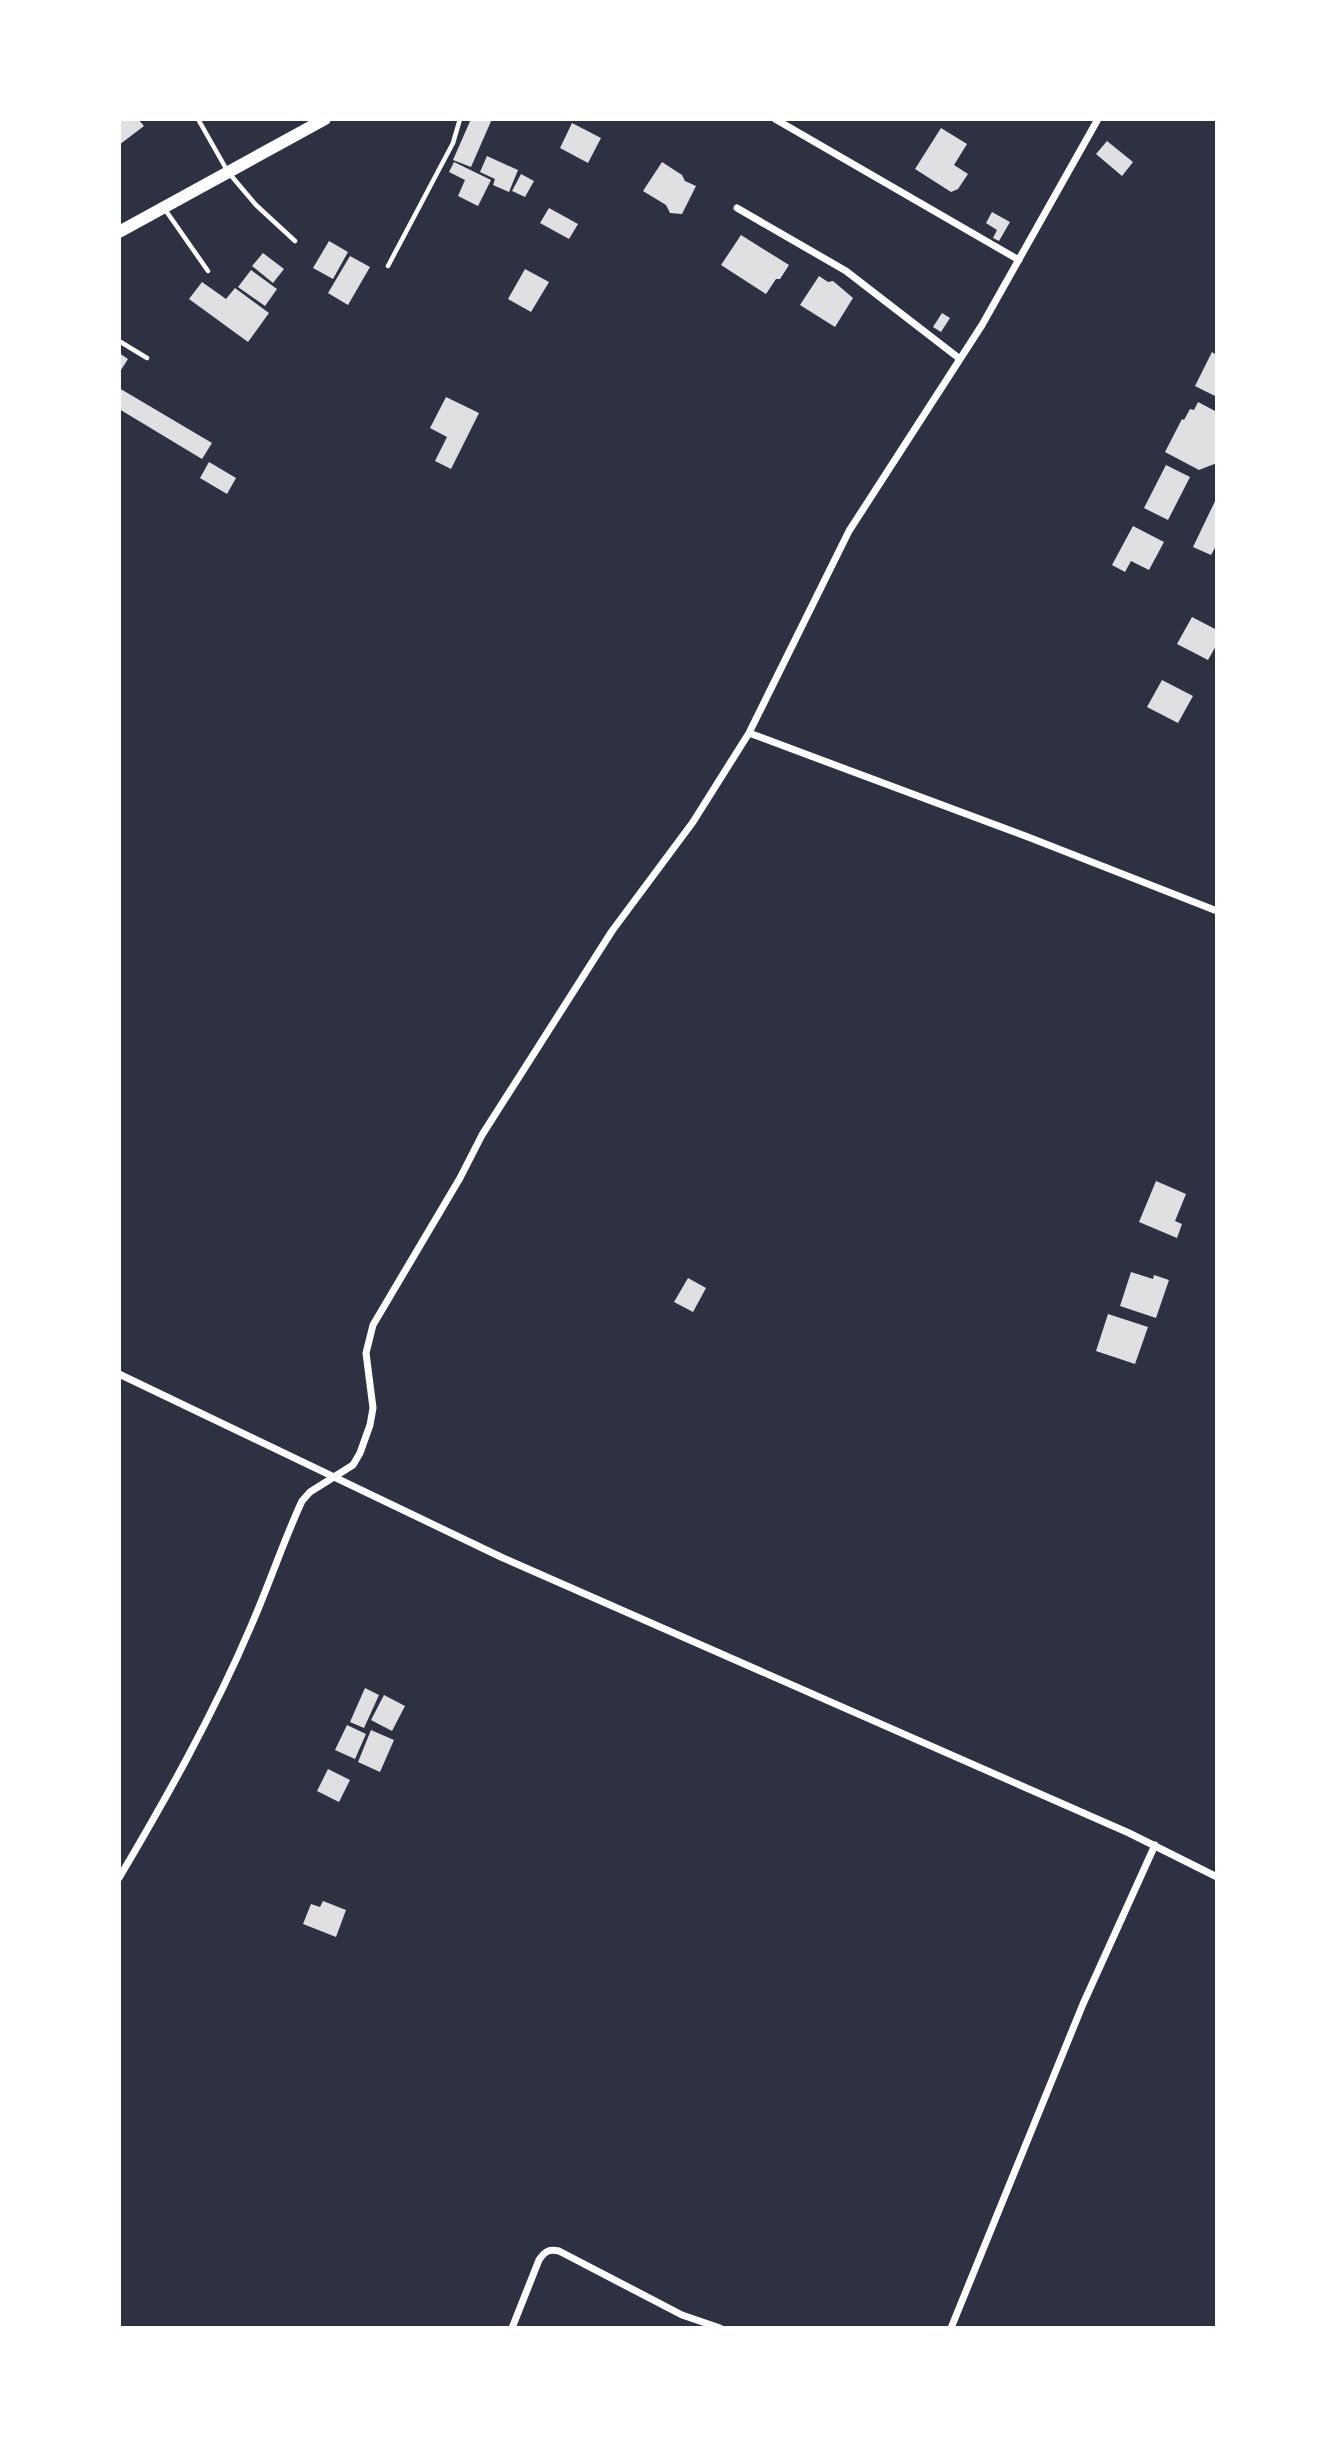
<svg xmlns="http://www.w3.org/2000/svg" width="1336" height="2447" viewBox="0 0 1336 2447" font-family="Helvetica,sans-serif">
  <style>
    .building { fill: #e0e0e3 }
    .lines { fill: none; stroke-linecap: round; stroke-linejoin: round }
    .service { stroke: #fff; stroke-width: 4.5 }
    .minor { stroke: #fff; stroke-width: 7 }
    .tertiary { stroke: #fff; stroke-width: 12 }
  </style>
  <rect width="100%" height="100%" fill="#2d3142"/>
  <path class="building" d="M119,119H138L144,126L119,145Z
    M471,119H492L471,167L453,160Z
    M572,123L601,138L588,163L560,148Z
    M941,128L967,144L954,165L968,174L958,189L951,192L915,169Z
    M1107,141L1133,162L1122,176L1096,154Z
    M487,156L518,170L509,192L493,185L495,179L480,172Z
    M454,162L491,180L478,206L458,196L465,180L449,172Z
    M662,162L682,175L685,181L696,186L682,214L670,213L666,205L643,191Z
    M521,174L534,181L525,197L512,191Z
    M549,208L578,224L569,239L540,223Z
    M992,212L1010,222L999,241L993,238L997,230L986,223Z
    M741,235L789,265L780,279H776L766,294L721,265Z
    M329,241L348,252L333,279L313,268Z
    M263,253L284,269L273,283L252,266Z
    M350,256L370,267L348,305L328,293Z
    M525,269L549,282L531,312L508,299Z
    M251,270L277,289L265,306L238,287Z
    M819,276L828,282L833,281L853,298L835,327L800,305Z
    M202,282L226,299L235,288L269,313L248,342L189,299Z
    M942,313L950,318L941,332L933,327Z
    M1217,350V397L1195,386L1212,352L1215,354Z
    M119,353L128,359L119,373Z
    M119,388L212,443L202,459L119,409Z
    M446,397L479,413L451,469L435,461L447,437L430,428Z
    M1198,402L1217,412V463L1199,470L1165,452L1182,419L1184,420L1190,409L1194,410Z
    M209,462L236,478L227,494L200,478Z
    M1166,465L1190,477L1168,520L1144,508Z
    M1217,497V544L1211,555L1193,547Z
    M1133,526L1164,542L1149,570L1131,561L1125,572L1112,565Z
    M1192,617L1217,630V644L1208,660L1177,644Z
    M1162,680L1193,696L1178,723L1147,707Z
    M1156,1181L1186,1194L1175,1221L1182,1224L1177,1238L1139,1222Z
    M1131,1272L1153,1279L1154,1275L1169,1280L1156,1318L1120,1306Z
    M688,1278L706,1288L693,1312L674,1302Z
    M1108,1314L1148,1327L1135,1364L1096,1351Z
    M365,1688L379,1695L364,1728L350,1722Z
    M384,1695L405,1706L392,1731L371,1720Z
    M347,1725L366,1734L355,1759L335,1750Z
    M371,1730L394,1740L380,1772L358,1762Z
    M328,1769L350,1780L339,1802L317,1791Z
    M323,1901L346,1910L336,1937L303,1924L311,1904L320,1907Z"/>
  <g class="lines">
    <path class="service" d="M198,119L228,172L256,205L295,241
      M164,208L208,271
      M388,266L453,143L460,119
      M119,341L147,358"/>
    <path class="minor" d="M775,119L1019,260
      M737,208L846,271L960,359
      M749,733L1028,837L1217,911
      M119,1374L501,1557L1129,1833L1217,1877
      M119,1878C167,1797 214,1713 251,1626C269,1585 283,1542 302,1501L310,1492L353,1465L360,1453L370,1425L373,1408L366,1353L373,1325L460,1178L482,1135L612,931L693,822L749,733L849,531L982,325L1098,119
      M512,2328L539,2260C545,2251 549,2249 559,2251L682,2315L720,2328
      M951,2328L1083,2004L1155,1845"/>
    <path class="tertiary" d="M119,232L325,119"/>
  </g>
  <rect width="1336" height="2447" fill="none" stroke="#ffffff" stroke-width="242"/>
</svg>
